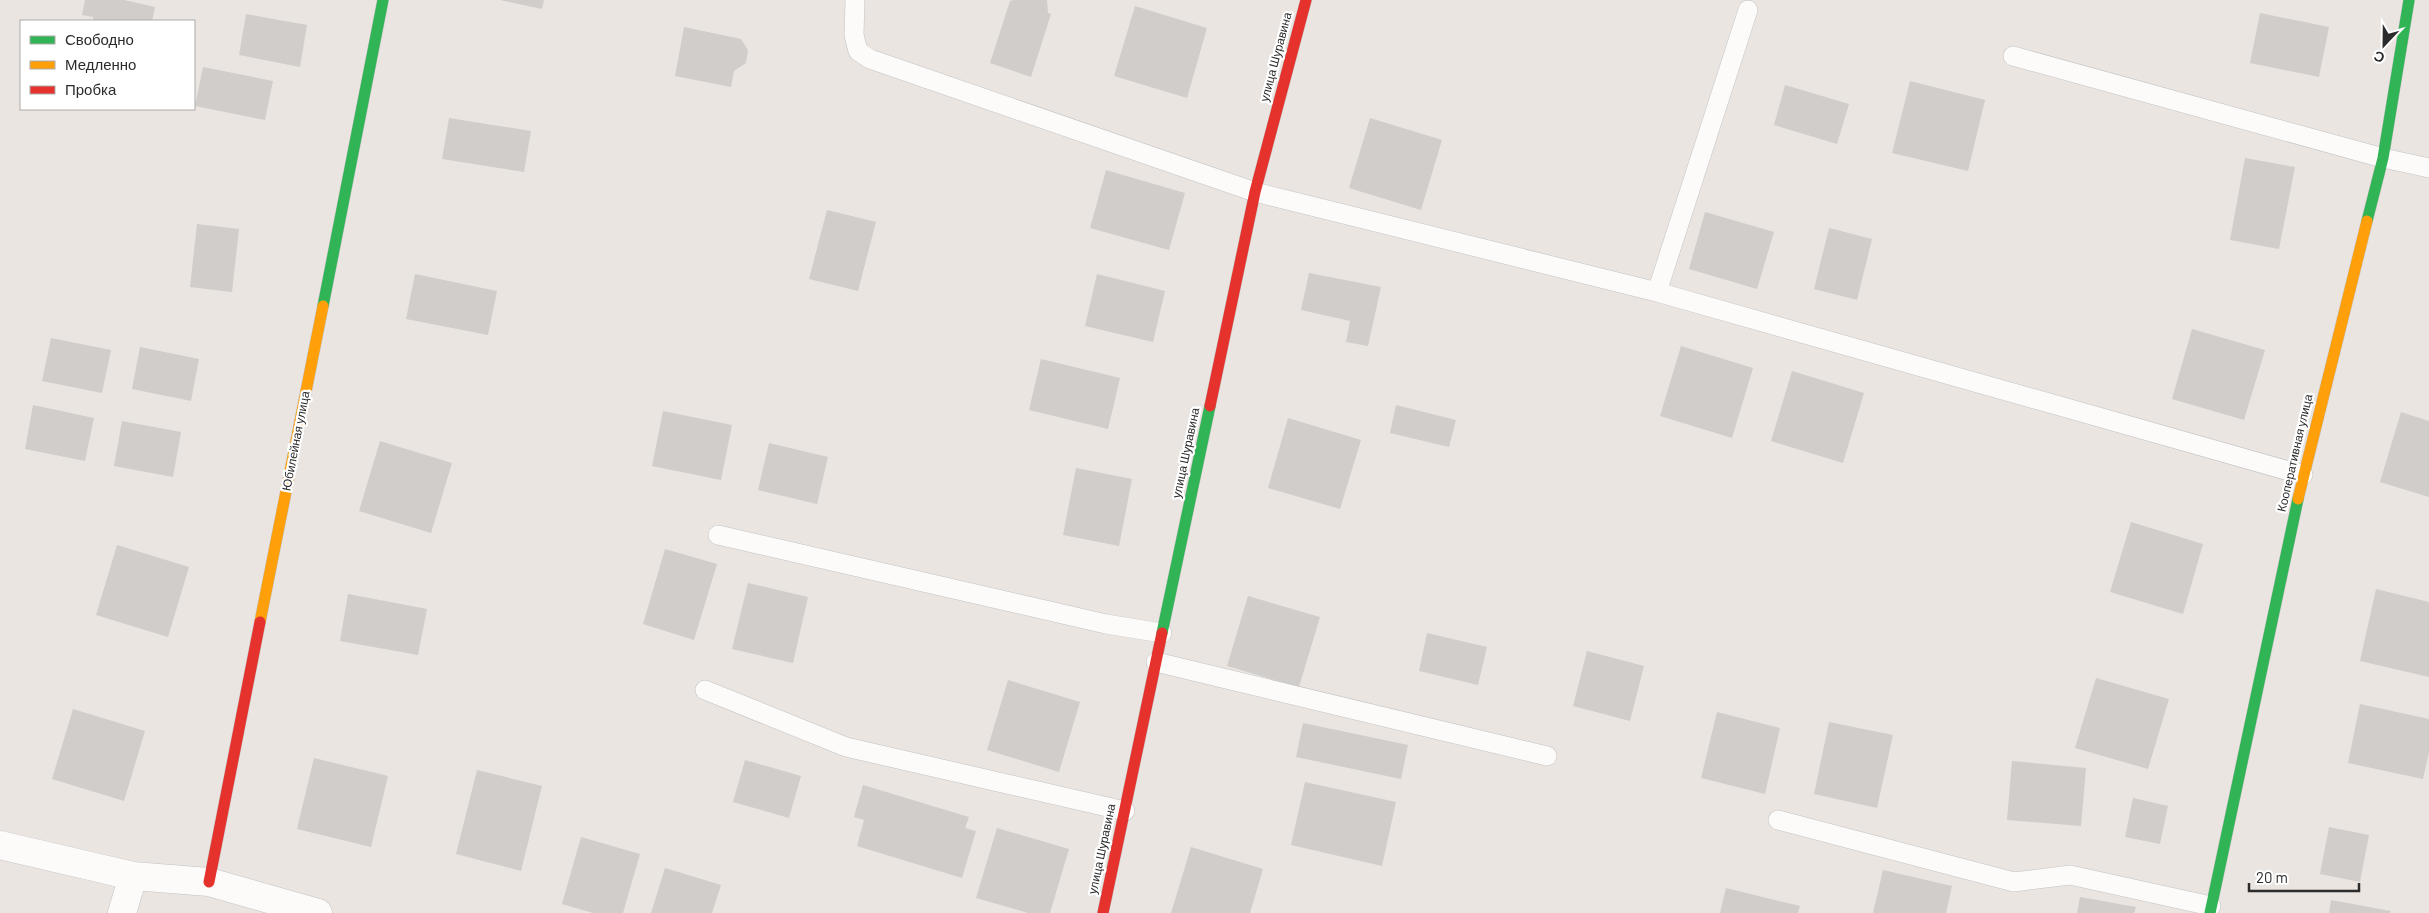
<svg xmlns="http://www.w3.org/2000/svg" width="2429" height="913" viewBox="0 0 2429 913" font-family="Barlow,sans-serif">
  <style>
    .building { fill: #d0cdca }
    .lines { fill: none; stroke-linecap: round; stroke-linejoin: round }
    .lane-casing { stroke: #c3c2c3; stroke-width: 20 }
    .street-casing { stroke: #c3c2c3; stroke-width: 29 }
    .fast-casing { stroke: #c3c2c3; stroke-width: 12 }
    .slow-casing { stroke: #c3c2c3; stroke-width: 12 }
    .jam-casing { stroke: #c3c2c3; stroke-width: 12 }
    .lane { stroke: #fcfbfa; stroke-width: 19 }
    .street { stroke: #fcfbfa; stroke-width: 28 }
    .fast { stroke: #30b455; stroke-width: 11 }
    .slow { stroke: #ff9f0a; stroke-width: 11 }
    .jam { stroke: #e5322d; stroke-width: 11 }
    .labels { text-anchor: middle; stroke-width: 4.5; stroke-linejoin: round; paint-order: stroke }
    .street-label { font-size: 12px; fill: #2c2c2c; stroke: #fff }
  </style>
  <rect width="100%" height="100%" fill="#eae5e1"/>
  <path class="building" d="M85,0H124L155,7L152,21H93V17L82,15Z
    M500,0H544L542,9Z
    M1014,0H1047L1048,13L1051,14L1031,77L990,63L1010,1Z
    M1135,6L1207,28L1187,98L1114,76Z
    M2260,13L2329,27L2319,77L2250,63Z
    M246,14L307,25L300,67L239,55Z
    M684,27L741,39L748,50L746,63L734,71L731,87L675,76Z
    M203,67L273,81L265,120L195,106Z
    M1910,81L1985,100L1968,171L1892,153Z
    M1785,85L1849,104L1837,144L1774,125Z
    M449,118L531,131L524,172L442,159Z
    M1370,118L1442,140L1421,210L1349,188Z
    M2245,158L2295,167L2279,249L2230,240Z
    M1106,170L1185,193L1169,250L1090,228Z
    M827,210L876,222L858,291L809,279Z
    M1705,212L1774,232L1757,289L1689,269Z
    M197,224L239,229L232,292L190,287Z
    M1829,228L1872,239L1857,300L1814,289Z
    M1309,273L1381,287L1368,346L1346,342L1350,321L1301,310Z
    M415,274L497,291L488,335L406,319Z
    M1097,274L1165,291L1153,342L1085,326Z
    M2192,329L2265,350L2244,420L2172,399Z
    M51,338L111,350L102,393L42,381Z
    M1681,346L1753,368L1732,438L1660,416Z
    M140,347L199,359L191,401L132,389Z
    M1041,359L1120,378L1108,429L1029,410Z
    M1792,371L1864,393L1843,463L1771,441Z
    M33,405L94,418L85,461L25,449Z
    M1396,405L1456,420L1449,447L1390,433Z
    M663,411L732,425L721,480L652,466Z
    M2401,412L2429,421V497L2380,482Z
    M1288,418L1361,440L1340,509L1268,488Z
    M122,421L181,432L173,477L114,466Z
    M380,441L452,463L431,533L359,511Z
    M769,443L828,457L817,504L758,490Z
    M1076,468L1132,479L1119,546L1063,535Z
    M2131,522L2203,544L2183,614L2110,592Z
    M117,545L189,567L168,637L96,615Z
    M665,549L717,564L694,640L643,624Z
    M748,583L808,597L793,663L732,649Z
    M2376,589L2429,602V677L2360,661Z
    M348,594L427,609L418,655L340,641Z
    M1248,596L1320,617L1299,687L1227,666Z
    M1427,633L1487,647L1478,685L1419,671Z
    M1587,651L1644,666L1630,721L1573,706Z
    M2096,678L2169,699L2148,769L2075,748Z
    M1008,680L1080,702L1059,772L987,750Z
    M2360,704L2429,719V752L2423,779L2348,763Z
    M73,709L145,731L124,801L52,779Z
    M1717,712L1780,728L1765,794L1701,778Z
    M1829,722L1893,735L1877,808L1814,794Z
    M1303,723L1408,745L1401,779L1296,757Z
    M314,758L388,776L371,847L297,829Z
    M745,760L801,776L789,818L733,802Z
    M2012,761L2086,768L2081,826L2007,820Z
    M477,770L542,786L521,871L456,854Z
    M1305,782L1396,802L1382,866L1291,845Z
    M863,785L969,817L965,828L976,831L962,878L857,846L864,820L854,817Z
    M2133,798L2168,806L2160,844L2125,837Z
    M2329,827L2369,835L2360,882L2320,874Z
    M997,828L1069,849L1050,913H1028L976,898Z
    M581,837L640,854L623,913H593L562,904Z
    M1191,847L1263,869L1250,913H1171Z
    M665,868L721,885L712,913H651Z
    M1883,870L1952,886L1946,913H1873Z
    M1726,888L1800,906L1798,913H1720Z
    M2080,897L2136,907L2134,913H2077Z
    M2331,900L2391,911L2390,913H2329Z"/>
  <g class="lines">
    <defs>
      <path id="lane" d="M855,0L854,35L858,51L870,59L1255,192L1657,292L2303,475
        M2013,56L2383,158L2429,168
        M1657,292L1748,10
        M718,535L1106,624L1162,633
        M1156,662L1547,756
        M705,690L846,747L1125,811
        M1778,820L2014,882L2070,875L2211,906"/>
      <path id="street" d="M0,845L133,876L209,882L318,913
        M122,913L133,876"/>
      <path id="fast" d="M2367,221L2383,158L2409,0
        M323,306L383,0
        M1162,633L1210,406
        M2210,913L2298,499"/>
      <path id="slow" d="M2298,499L2367,221
        M260,622L323,306"/>
      <path id="jam" d="M1210,406L1255,192L1306,0
        M209,882L260,622
        M1103,913L1162,633"/>
    </defs>
    <use href="#lane" class="lane-casing"/>
    <use href="#street" class="street-casing"/>
    <use href="#fast" class="fast-casing"/>
    <use href="#slow" class="slow-casing"/>
    <use href="#jam" class="jam-casing"/>
    <use href="#lane" class="lane"/>
    <use href="#street" class="street"/>
    <use href="#fast" class="fast"/>
    <use href="#slow" class="slow"/>
    <use href="#jam" class="jam"/>
  </g>
  <g class="labels">
    <g class="street-label">
      <text transform="translate(1276 57) rotate(-75)" y="4">улица Шуравина</text>
      <text transform="translate(296 441) rotate(-79)" y="4">Юбилейная улица</text>
      <text transform="translate(1186 453) rotate(-78)" y="4">улица Шуравина</text>
      <text transform="translate(2295 453) rotate(-77)" y="4">Кооперативная улица</text>
      <text transform="translate(1102 849) rotate(-78)" y="4">улица Шуравина</text>
    </g>
  </g>
  <rect x="20" y="20" width="175" height="90" fill="#ffffff" stroke="#ababab"/>
  <rect x="30" y="36" width="25" height="8" fill="#30b455" stroke="#ababab"/>
  <text x="65" y="45" font-size="15" fill="#2c2c2c">Свободно</text>
  <rect x="30" y="61" width="25" height="8" fill="#ff9f0a" stroke="#ababab"/>
  <text x="65" y="70" font-size="15" fill="#2c2c2c">Медленно</text>
  <rect x="30" y="86" width="25" height="8" fill="#e5322d" stroke="#ababab"/>
  <text x="65" y="95" font-size="15" fill="#2c2c2c">Пробка</text>
  <g transform="translate(2384 45) rotate(202)" stroke="#ffffff" stroke-width="4" paint-order="stroke">
  <path d="M0-4L9 19L0 12L-9 19Z" fill="#2c2c2c"/>
  <text y="-8" font-size="14" font-weight="bold" text-anchor="middle" fill="#2c2c2c">С</text>
  </g>
  <path d="M2249 883v8h110v-8" fill="none" stroke="#2c2c2c" stroke-width="2.5"/>
  <text x="2256" y="883" font-size="15" fill="#2c2c2c" stroke="#ffffff" stroke-width="4" paint-order="stroke">20 m</text>
</svg>
